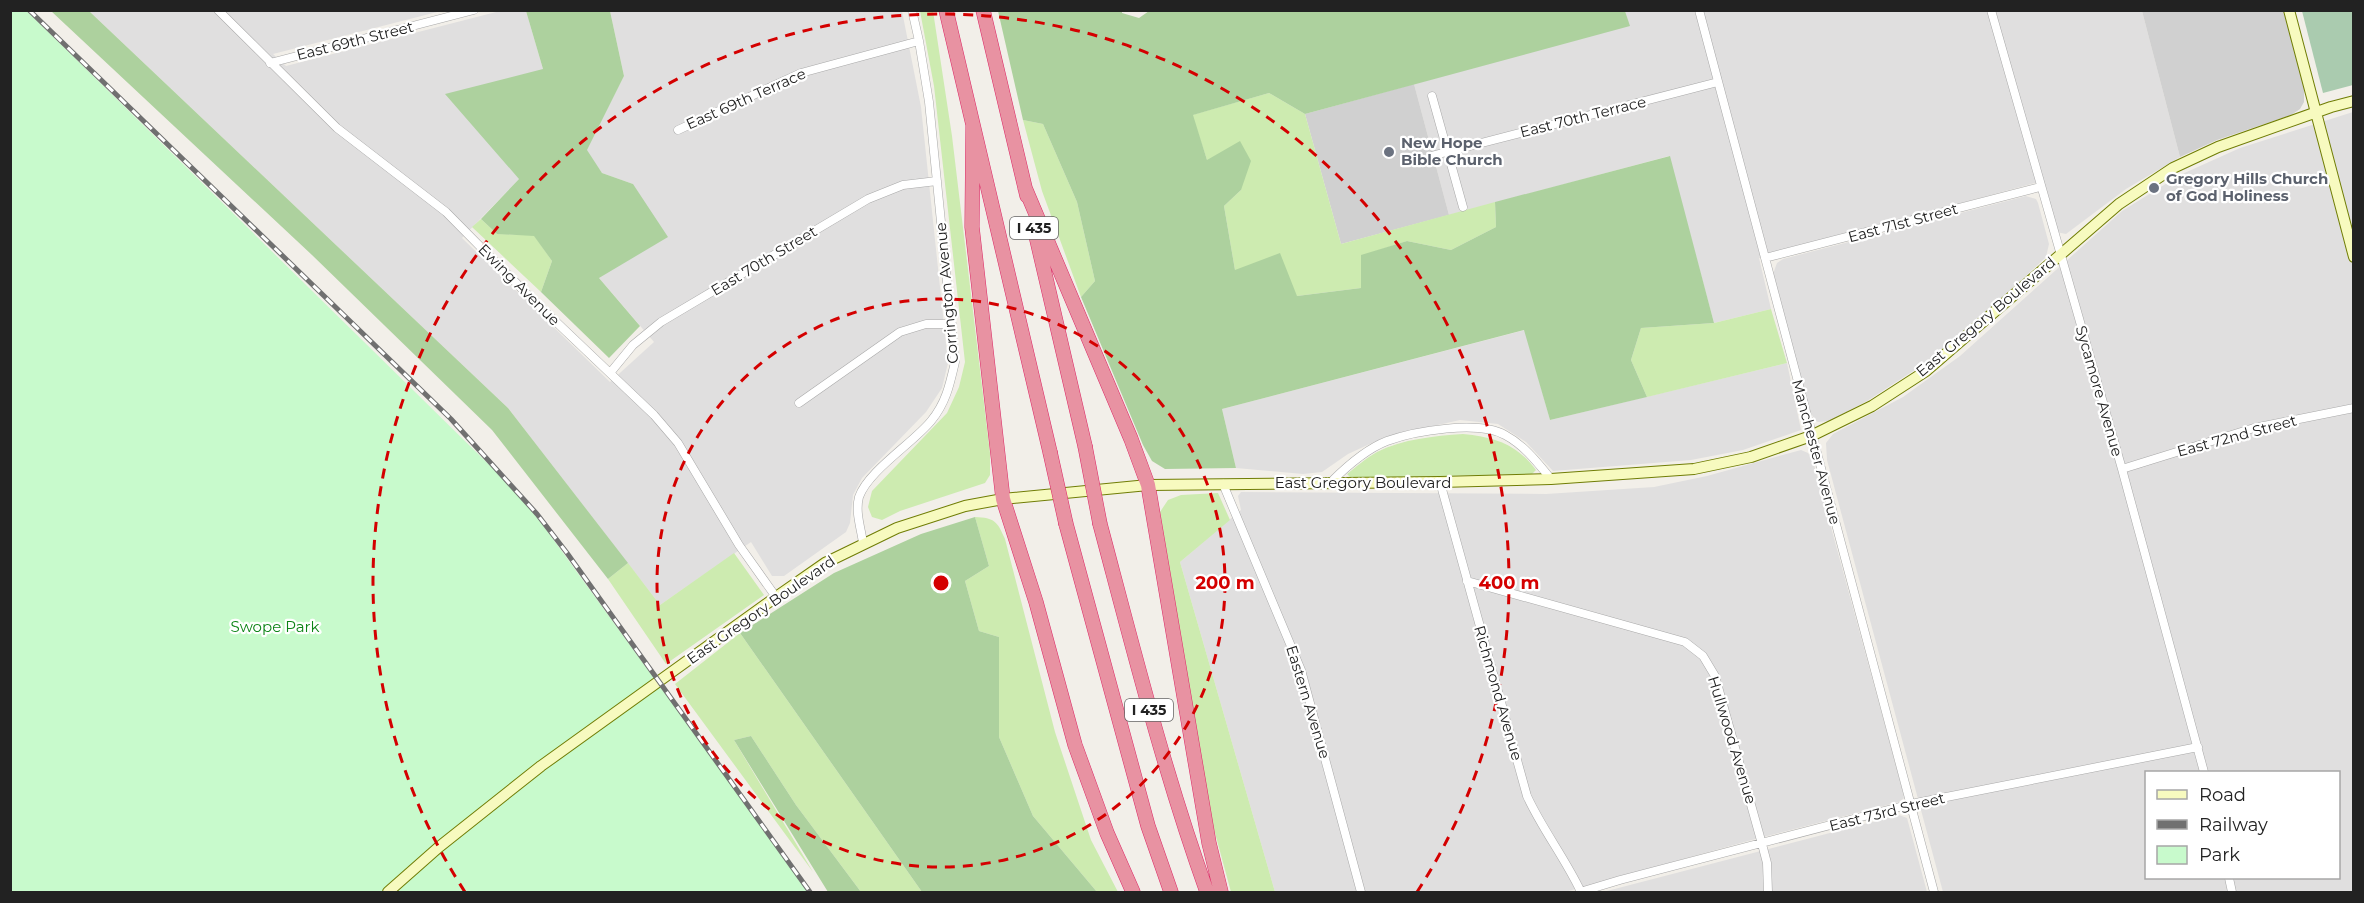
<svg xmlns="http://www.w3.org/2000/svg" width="2364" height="903" viewBox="0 0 2364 903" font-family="Montserrat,sans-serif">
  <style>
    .residential { fill: #e0dfdf; fill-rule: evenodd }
    .religious { fill: #d0d0d0 }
    .grass { fill: #cdebb0 }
    .forest { fill: #add19e }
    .cemetery { fill: #aacbaf }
    .park { fill: #c8facc }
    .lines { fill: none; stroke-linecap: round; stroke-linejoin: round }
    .street-casing { stroke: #a9a9a9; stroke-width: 9 }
    .secondary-casing { stroke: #707d05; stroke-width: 12 }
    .highway-casing { stroke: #dc2a67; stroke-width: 15 }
    .street { stroke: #fff; stroke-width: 8 }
    .secondary { stroke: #f7fabf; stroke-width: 10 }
    .highway { stroke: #e892a2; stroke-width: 14 }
    .rail-casing { stroke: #707070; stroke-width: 5 }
    .rail { stroke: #fff; stroke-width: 3; stroke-dasharray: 9; stroke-linecap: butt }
    .highway-bridge-casing { stroke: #dc2a67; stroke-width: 15; stroke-linecap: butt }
    .highway-bridge { stroke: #e892a2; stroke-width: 14 }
    .ring { fill: none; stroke: #d40000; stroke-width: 3; stroke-dasharray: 10 8 }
    .worship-dot { fill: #6b7280; stroke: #fff; stroke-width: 2 }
    .labels { text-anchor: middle; stroke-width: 4.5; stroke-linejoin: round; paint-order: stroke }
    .shield { fill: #fff; stroke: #646464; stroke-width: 1.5 }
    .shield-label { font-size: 14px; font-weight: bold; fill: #222 }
    .street-label { font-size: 15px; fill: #222; stroke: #fff }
    .worship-label { font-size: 15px; font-weight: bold; fill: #5b616d; stroke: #fff; text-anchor: start }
    .park-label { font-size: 15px; fill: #0c8416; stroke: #fff }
    .centre { fill: #d40000; stroke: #fff; stroke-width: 3 }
    .ring-label { font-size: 18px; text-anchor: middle; font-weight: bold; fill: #d40000; stroke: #fff; stroke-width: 4.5; stroke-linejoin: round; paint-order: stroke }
  </style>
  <rect width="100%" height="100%" fill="#f2efe9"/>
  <path class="residential" d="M89,11H441L273,54L286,66L500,11H526L543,69L519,179L462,238L610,382L654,342L599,278L633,184L602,173L586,150L624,76L610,11H902L921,107L948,363L942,388L926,412L862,478L853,495L850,523L846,532L784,576H772L751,542L660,605L508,408Z
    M1625,11H2142L2180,157L2126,189L2066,234L2056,232L2042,181L1759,258L1771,309L1714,323L1669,156L1449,215L1414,84L1629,25Z
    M2353,112V892H1943L1827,460L1826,443L1833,434L1903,397L1960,356L2122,211L2180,175L2240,148ZM2146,772H2338V878H2146Z
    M2026,196L2036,199L2038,203L2049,244L2046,257L1976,323L1933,358L1867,401L1829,421L1818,422L1815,420L1809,410L1773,274L1777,263L1783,259Z
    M1525,330L1550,420L1787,363L1801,430L1743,450L1691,460L1553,471L1526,442L1498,424L1460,420L1385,437L1348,454L1322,472L1303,474L1236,468L1222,409Z
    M1801,450L1808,453L1813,461L1902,788L1904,798L1899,802L1748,841L1565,892H1275L1180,562L1241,510L1238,496L1241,492L1546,494L1654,487L1707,476Z
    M1899,815L1907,818L1927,892H1603Z"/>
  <path class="religious" d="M2142,11H2284L2304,87V102L2300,109L2291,115L2217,140L2180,157Z
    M1414,84L1449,215L1341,244L1305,114Z"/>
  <path class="grass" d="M920,11H933L952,136L990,453V475L985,483L900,511L882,520L872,517L868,507L872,491L947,413L959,387L965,362L934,86Z
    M1269,93L1305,114L1341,244L1495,202L1496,227L1451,250L1407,241L1361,256V288L1297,296L1235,270L1224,206L1241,190L1207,160L1192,115Z
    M1023,120L1043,124L1077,202L1095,281L1081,297L1042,191Z
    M481,219L497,234L534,235L552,261L541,292L472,227Z
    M1771,309L1787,363L1647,397L1631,360L1641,328L1714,323Z
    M1463,434C1494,437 1517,444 1536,470L1532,474L1351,478L1347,474C1356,467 1366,458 1377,452C1403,439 1434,436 1463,434Z
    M1218,493L1230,520L1180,562L1275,892H1231L1212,822L1160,512L1168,500L1181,495Z
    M975,517C995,518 997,521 1005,539L1055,732L1091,840L1118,892H1097L1033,816L999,737V637L979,631L965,581L989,566Z
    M734,553L764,595L666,664L608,579L628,563L660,605Z
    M740,633L922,892H861L796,805L751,736L734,740L813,872L675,684Z"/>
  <path class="forest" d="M51,11H89L508,408L628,563L608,579L492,430L312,255Z
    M526,11H610L624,76L587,150L602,173L633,184L668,237L599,278L640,326L609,358L541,292L552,261L534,236L497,234L481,219L519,179L445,94L543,69Z
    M1149,11H1625L1630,26L1305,114L1269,93L1193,115L1207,160L1240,141L1251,161L1241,190L1224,206L1235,270L1280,253L1297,296L1361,288V255L1407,241L1451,250L1496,227L1495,202L1670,156L1714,323L1641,328L1631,360L1647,397L1550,420L1524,330L1222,409L1236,468L1165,469L1152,461L1143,445L1081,297L1095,281L1077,202L1043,124L1023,120L998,11H1122V13L1139,18Z
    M975,517L989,566L965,581L979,631L999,637V737L1033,816L1097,892H922L740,633L834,573L921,534Z
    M751,736L796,805L861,892H828L734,740Z"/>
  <path class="cemetery" d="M2302,11H2353V85L2323,93Z"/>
  <path class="park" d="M10,11H27L524,499L809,892H11Z"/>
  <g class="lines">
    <defs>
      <path id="street" d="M218,10L337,128L446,212L531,298L654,415L678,443L739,545L776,597
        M1699,10L1934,892
        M1991,10L2122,469L2204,772
        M270,63L474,10
        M1432,96L1463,207
        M678,130L801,73L919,41
        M1431,156L1718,82
        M1765,258L2040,187
        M610,373L633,345L661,322L868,199L903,185L937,181
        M799,403L900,332L926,324H952
        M2122,469L2254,428L2354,408
        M1331,482C1347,466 1366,449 1387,441C1415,431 1478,420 1505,435C1524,445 1537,462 1551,479
        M1440,482L1527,796C1542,829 1565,858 1581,892
        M1223,484L1301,670L1361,892
        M863,543C861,528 855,512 859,497C868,471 913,443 931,421C946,403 950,384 955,362L929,102L919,41L912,10
        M1467,581L1685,642L1703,656L1715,676L1762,844L1767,863L1768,892
        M2229,878L2232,892
        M1580,892L1620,880L1911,804L2198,747"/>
      <path id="secondary" d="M2289,10L2354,257
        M388,892L439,847L541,766L776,597L825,563L897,528L965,506L1003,499L1148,485L1440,482L1551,479L1694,469L1751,457L1811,436L1872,406L1926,371L2119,204L2173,168L2218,147L2331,107L2354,101"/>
      <path id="highway" d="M946,10L1050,452
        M983,10L1027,196
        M973,126L972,227L1003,499L1036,602L1075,745L1107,833L1133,892
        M1025,188L1131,439L1148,485L1209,843L1221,892
        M1033,223L1085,446
        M1066,524L1148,826L1171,892
        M1100,524C1133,648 1164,772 1207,892"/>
    </defs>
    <use href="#street" class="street-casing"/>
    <use href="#secondary" class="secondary-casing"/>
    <use href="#highway" class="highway-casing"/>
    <use href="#street" class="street"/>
    <use href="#secondary" class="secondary"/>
    <use href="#highway" class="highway"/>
    <defs>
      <path id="rail" d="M29,10L451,419L537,514L567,553L810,892"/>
    </defs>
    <use href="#rail" class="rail-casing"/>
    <use href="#rail" class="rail"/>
    <defs>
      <path id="highway-bridge" d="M1085,446L1100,524
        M1050,452L1066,524"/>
    </defs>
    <use href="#highway-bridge" class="highway-bridge-casing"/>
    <use href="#highway-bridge" class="highway-bridge"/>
  </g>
  <g class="ring">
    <circle cx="941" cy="583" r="284"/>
    <path d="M465 892A568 568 0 1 1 1417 892"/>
  </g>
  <g class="worship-dot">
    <circle cx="1389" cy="152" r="6"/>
    <circle cx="2154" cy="188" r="6"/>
  </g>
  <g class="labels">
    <g class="shield">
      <rect x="1010" y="217" width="48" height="22" rx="4.5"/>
      <rect x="1125" y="699" width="48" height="22" rx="4.5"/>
    </g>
    <g class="shield-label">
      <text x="1034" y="233">I 435</text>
      <text x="1149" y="715">I 435</text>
    </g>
    <g class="street-label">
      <text transform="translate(355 41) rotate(-14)" y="5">East 69th Street</text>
      <text transform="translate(746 99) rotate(-24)" y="5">East 69th Terrace</text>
      <text transform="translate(1583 117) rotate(-14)" y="5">East 70th Terrace</text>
      <text transform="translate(1903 223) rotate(-15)" y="5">East 71st Street</text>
      <text transform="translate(764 261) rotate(-31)" y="5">East 70th Street</text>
      <text transform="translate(519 285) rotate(45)" y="5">Ewing Avenue</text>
      <text transform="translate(947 293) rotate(-95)" y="5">Corrington Avenue</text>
      <text transform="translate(1986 317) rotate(-40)" y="5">East Gregory Boulevard</text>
      <text transform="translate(2099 391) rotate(74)" y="5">Sycamore Avenue</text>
      <text transform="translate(2237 436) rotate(-15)" y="5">East 72nd Street</text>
      <text transform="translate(1816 452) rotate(75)" y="5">Manchester Avenue</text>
      <text x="1363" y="488">East Gregory Boulevard</text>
      <text transform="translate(761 610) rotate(-35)" y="5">East Gregory Boulevard</text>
      <text transform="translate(1498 693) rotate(74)" y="5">Richmond Avenue</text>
      <text transform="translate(1308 702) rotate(73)" y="5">Eastern Avenue</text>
      <text transform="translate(1732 740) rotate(73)" y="5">Hullwood Avenue</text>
      <text transform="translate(1887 812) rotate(-14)" y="5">East 73rd Street</text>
    </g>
    <g class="worship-label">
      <text x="1401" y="148">New Hope<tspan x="1401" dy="17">Bible Church</tspan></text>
      <text x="2166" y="184">Gregory Hills Church<tspan x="2166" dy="17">of God Holiness</tspan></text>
    </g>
    <g class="park-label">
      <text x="275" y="632">Swope Park</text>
    </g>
  </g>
  <circle cx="941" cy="583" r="9" class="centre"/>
  <g class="ring-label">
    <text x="1225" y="589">200 m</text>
    <text x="1509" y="589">400 m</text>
  </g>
  <rect width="2364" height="903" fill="none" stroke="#222222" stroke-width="24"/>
  <rect x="2145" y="771" width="195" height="108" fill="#ffffff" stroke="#a7a7a7" stroke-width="1.5"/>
  <rect x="2157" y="790" width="30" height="9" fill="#f7fabf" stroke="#a7a7a7" stroke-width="1.5"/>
  <text x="2199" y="801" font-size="18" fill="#222222">Road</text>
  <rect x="2157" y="820" width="30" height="9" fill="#707070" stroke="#a7a7a7" stroke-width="1.5"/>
  <text x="2199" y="831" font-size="18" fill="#222222">Railway</text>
  <rect x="2157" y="846" width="30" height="18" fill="#c8facc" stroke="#a7a7a7" stroke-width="1.5"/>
  <text x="2199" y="861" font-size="18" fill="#222222">Park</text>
</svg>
